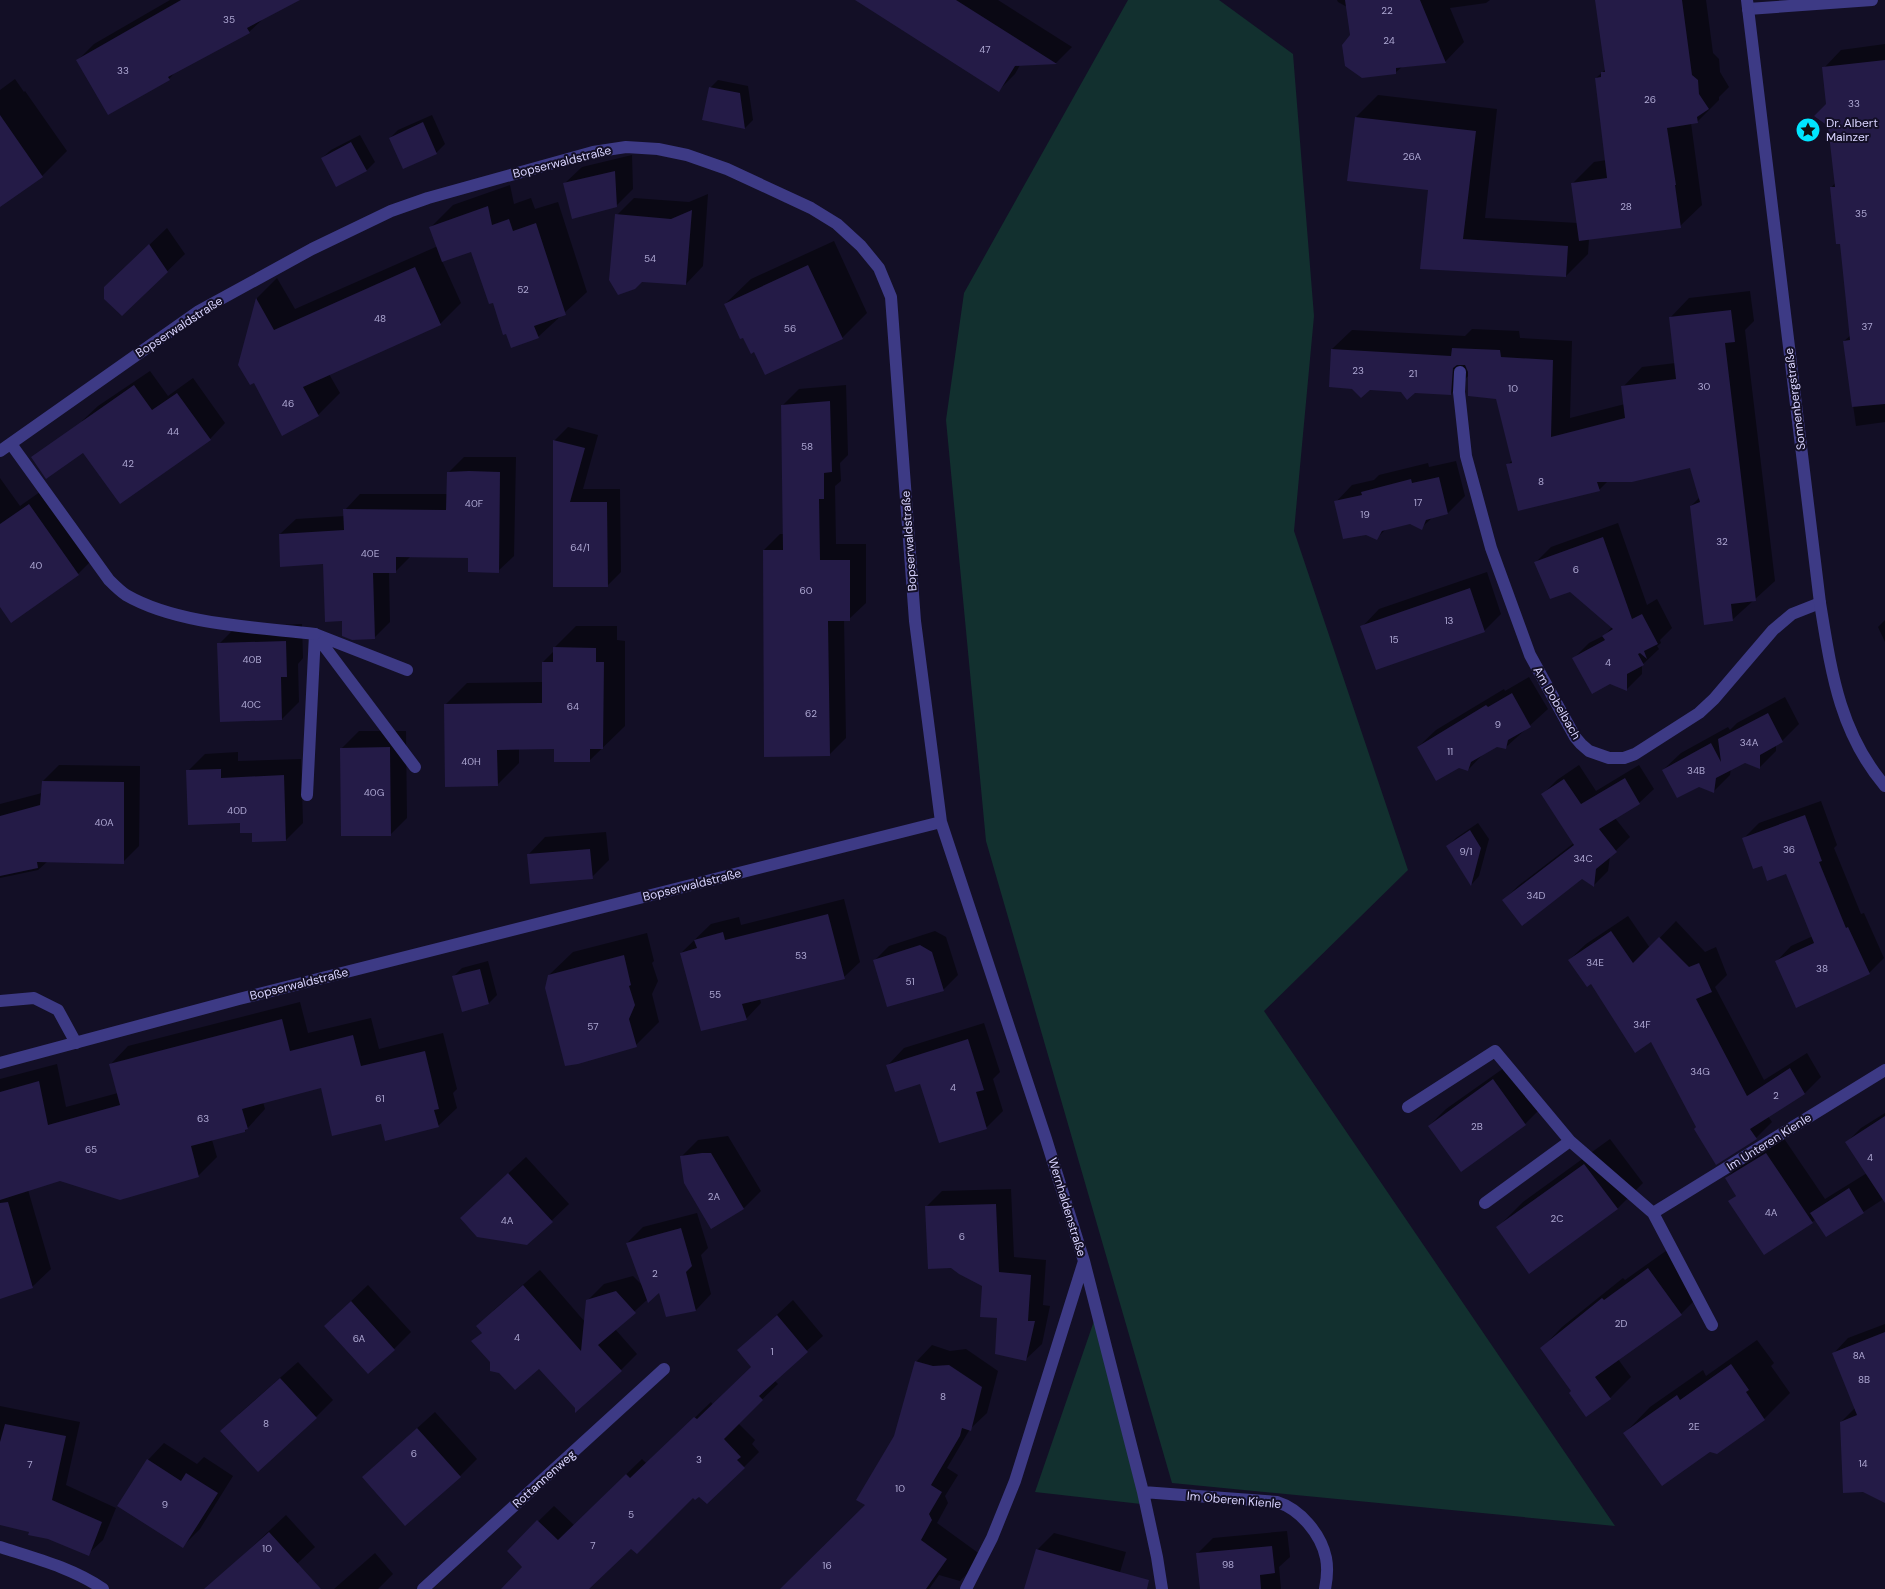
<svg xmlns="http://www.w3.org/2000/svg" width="1885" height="1589" viewBox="0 0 1885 1589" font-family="'DM Sans',sans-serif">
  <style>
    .green { fill: #12302f }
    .shadow { fill: #0007 }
    .building { fill: #241b47 }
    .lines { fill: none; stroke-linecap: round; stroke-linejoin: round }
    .service { stroke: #3d3a85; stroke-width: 12 }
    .minor { stroke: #3d3a85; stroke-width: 12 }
    .tertiary { stroke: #3d3a85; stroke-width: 12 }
    .labels { text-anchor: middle; stroke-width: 4; stroke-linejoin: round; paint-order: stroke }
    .number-label { font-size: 10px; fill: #aca6d1 }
    .poi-label { font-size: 12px; fill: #d9d4ff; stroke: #130f26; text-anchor: start }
    .street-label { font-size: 12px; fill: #d9d4ff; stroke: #130f26 }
  </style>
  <rect width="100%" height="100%" fill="#130f26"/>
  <path class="green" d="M1128,0H1219L1293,54L1314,316L1294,531L1408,870L1264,1011L1615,1526L1172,1483L986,841L946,420L964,293Z
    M1094,1321L1150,1505L1035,1492Z"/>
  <path class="shadow" d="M170,0H286L264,18L249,32L177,70L169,79L78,60L94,44Z
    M860,0H998L1072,47L1056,63L1020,65L1015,74L999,90Z
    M1337,0H1490L1486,3L1450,8L1464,42L1445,62L1402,67L1396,72L1351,36L1347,7L1338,2Z
    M1596,0H1706L1713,53L1719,59L1720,72L1729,87L1719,97V100L1697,122L1691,123L1702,205L1680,226L1589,239L1588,254L1566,276L1421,268L1430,188L1356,117L1378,95L1497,109L1485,218L1578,223L1572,184L1594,162L1607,160L1596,78L1606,69Z
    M1885,44V422L1856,426L1844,341L1851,335L1841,243L1831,188L1835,183L1824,68L1841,50Z
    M15,79L24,92L25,91L67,151L42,176L0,192V90Z
    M718,80L748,86L753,120L745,128L704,119L710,88Z
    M432,115L445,144L436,153L390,138L398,130Z
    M360,135L375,162L367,170L337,186L322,158L331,150Z
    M632,155L633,189L616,206L564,184L582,167Z
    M510,185L514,204L531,198L535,209L558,202L587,292L538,337L494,301L472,250L442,261L461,303L440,324L329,374L340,393L318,415L283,434L254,381L239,365L257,298L277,278L295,309L438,246L431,227L453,205Z
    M708,194L703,266L686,284L617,215L634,198L689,202Z
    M167,228L185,254L122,315L123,270Z
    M834,241L867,313L842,338L755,351L725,304L751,279Z
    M1750,291L1754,321L1745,330L1775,581L1732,620L1691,506L1700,497L1690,466L1608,481L1600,489L1519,510L1508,465L1512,460L1497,398L1469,375L1451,394L1401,391L1332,349L1352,330L1465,336L1472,329L1519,331L1520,338L1572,341L1570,418L1625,404L1623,387L1642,367L1676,363L1670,318L1689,298Z
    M150,371L168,396L193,378L225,423L210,439L82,421L98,406Z
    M846,385L848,455L840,463L841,481L835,486L836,544H866V603L849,619H844L846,738L830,754L764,550L780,534H784L782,406L799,389Z
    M568,427L598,435L583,489H620L621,572L607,586H554V441Z
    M464,457H516L514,556L498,571L470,556H411L395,572H389L390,622L374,638L343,620L324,563L280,534L296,519L345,516V510L360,494H448V473Z
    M1456,461L1465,496L1448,513L1433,517L1421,528L1410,523L1387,528L1376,539L1336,502L1352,485L1374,480L1379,475L1428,463L1429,467Z
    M0,478L20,506L47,487L95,557L78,574L0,605Z
    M1618,523L1647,605L1657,599L1672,628L1660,640L1661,643L1657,646L1659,649L1642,665V674L1627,689L1574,658L1589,643L1605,635L1612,627L1536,562L1551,547Z
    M1487,572L1501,614L1484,631L1362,627L1379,609Z
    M1885,620V642L1878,627Z
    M302,624L303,658L298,664L299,702L282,719L219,644L236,627Z
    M576,626H617V640L625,641V726L589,761L555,748H519V763L497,785L445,705L467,683L543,682V662L554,651V648Z
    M1529,677L1548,709L1506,747L1497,746L1485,752L1468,770L1418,747L1436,730L1504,689L1505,691Z
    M1785,697L1799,724L1782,741L1776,744V751L1759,768L1745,761L1731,768L1730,775L1713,792L1663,770L1681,753L1728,727L1730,730L1737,723Z
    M359,731H406L407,818L390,835L342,748Z
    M238,752V761L301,759L303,823L286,840L253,831L241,822L188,771L205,754Z
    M59,765L140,766L139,846L123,862L48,861L38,870L0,878V804L42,793L43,781Z
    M1579,765L1596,791L1639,765L1654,789L1639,803L1615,818L1630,837L1610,856L1608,871L1593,886L1582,878L1504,900L1518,886L1574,843L1543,794L1557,780Z
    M1821,801L1837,845L1834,848L1861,914L1864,913L1884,958L1869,973L1776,962L1791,946L1813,936L1787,873L1744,838L1759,823Z
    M1478,823L1489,839L1479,876L1472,884L1448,846L1456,838Z
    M606,832L609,860L592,877L528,855L545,837Z
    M844,899L860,962L844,977L760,999L761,1003L746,1019L681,953L711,924L739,917L741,925Z
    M1628,916L1650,948L1676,921L1705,952L1716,947L1727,975L1715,987L1764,1080L1807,1053L1821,1077L1805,1093L1768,1116L1772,1122L1756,1138L1697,1127L1652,1040L1569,960L1586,944Z
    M935,931L946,937L958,975L943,990L874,961L889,946Z
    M647,933L654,961L652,963L658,981L652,994L659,1022L636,1045L549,975L573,952Z
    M488,961L497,995L489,1003L463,1010L454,976L462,968Z
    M300,1002L308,1033L371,1018L379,1049L443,1033L457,1089L453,1093L457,1108L438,1126L382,1123L322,1087L263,1102L265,1109L245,1131L212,1140L217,1157L198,1176L60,1180L28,1190L51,1269L32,1287L0,1297V1079L57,1064L66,1107L118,1093L110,1065L128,1046Z
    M984,1023L1000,1072L993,1079L1003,1111L986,1128L921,1083L888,1065L904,1048Z
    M1511,1063L1542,1107L1525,1124L1461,1170L1429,1126L1446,1109Z
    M1885,1113V1198L1826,1236L1816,1219L1812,1222L1730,1201L1737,1195L1726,1178L1744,1161L1783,1137L1825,1199L1867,1173L1847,1142L1861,1128Z
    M728,1136L761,1191L744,1208L681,1157L698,1140Z
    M1610,1139L1643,1183L1618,1208L1529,1272L1497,1228L1523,1202Z
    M526,1157L569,1204L527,1244L479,1201Z
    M1011,1189L1014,1257L1046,1260L1043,1305L1050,1306L1042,1344L1026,1359L999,1317L983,1285L927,1206L942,1191Z
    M697,1213L708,1248L701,1255L711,1294L696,1310L660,1291L648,1299L615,1329L637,1354L621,1370L577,1408L539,1367L491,1362L473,1341L483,1332L494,1310L540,1270L585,1322L588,1300L604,1284L633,1276L643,1286L627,1243L643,1227Z
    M1670,1248L1702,1293L1681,1314L1618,1359L1631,1377L1610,1398L1572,1391L1542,1348L1562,1327L1623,1278L1625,1280Z
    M368,1285L411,1332L394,1349L325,1326Z
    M793,1300L823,1336L774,1380L778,1384L738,1423L755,1440L752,1444L759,1452L744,1467L699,1495L693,1496L580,1589H502L524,1567L508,1551L554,1506L574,1525L642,1459L647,1464L711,1402L713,1405L752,1367L738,1351Z
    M1885,1324V1499L1841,1422L1856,1407L1834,1353L1848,1338Z
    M1757,1340L1774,1363L1771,1366L1790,1393L1764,1419L1717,1452L1625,1433L1650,1407L1703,1370L1706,1376Z
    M932,1345L950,1351L966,1349L998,1371L987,1413L970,1429L947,1468L958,1475L945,1496L948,1503L937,1523L981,1555L976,1564L960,1581L939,1575L929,1589H799L867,1505L895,1437L916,1362Z
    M298,1362L333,1400L316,1417L239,1414Z
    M0,1406L80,1422L66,1485L116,1508L103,1540L88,1554L30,1531L0,1524Z
    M435,1412L477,1459L460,1476L363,1477Z
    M164,1443L197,1464L204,1457L233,1476L200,1529L183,1546L148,1460Z
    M286,1515L315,1547L270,1589H231L220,1577Z
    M1287,1531L1290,1557L1279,1567L1281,1589H1201L1198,1553L1213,1538Z
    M1054,1533L1126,1552L1115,1589H1025L1037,1550Z
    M375,1553L393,1574L378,1589H334Z"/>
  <path class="building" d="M181,0H300L247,28L250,33L168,77L170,80L108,115L76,60Z
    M855,0H956L1057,64L1015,66L999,92Z
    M1345,0H1420L1446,63L1396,68V74L1362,78L1345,66L1342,45L1350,35Z
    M1595,0H1682L1692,75L1698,80L1699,94L1709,109L1697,117L1698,123L1667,128L1676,185H1675L1681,228L1579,241L1571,183L1607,178L1595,78L1601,77V72H1605Z
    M1885,60V404L1852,407L1843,341L1850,340L1840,244H1836L1830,187H1835L1828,126L1814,116L1826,104L1822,67Z
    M709,87L740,93L745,129L702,120Z
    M0,115L43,177L0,207Z
    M1355,117L1476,131L1463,239L1568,246L1566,277L1420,269L1428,190L1347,181Z
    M423,122L437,154L403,169L389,138Z
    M351,142L367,171L336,187L321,158Z
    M615,171L617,207L572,219L563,183Z
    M488,206L492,225L509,219L513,231L536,223L566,315L534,326L539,338L511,348L506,334L503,335L493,303L489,304L471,252L442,262L429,227Z
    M692,210L686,285L642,282L635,289L618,295L609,280L615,214L671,219Z
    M149,244L168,272L122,316L104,299V287Z
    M808,265L843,339L765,375L754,352L751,354L743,338L740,339L724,304Z
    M415,267L441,325L303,387L319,416L282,436L254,383L250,385L238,365L256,298L274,330Z
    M1731,310L1735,342L1725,343L1756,601L1731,604L1733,621L1704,625L1690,506L1700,502L1690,468L1632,482H1597L1600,491L1518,511L1506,464L1512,463L1496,399L1468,396V372L1465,365H1457L1453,368L1451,395L1415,393L1407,400L1401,392L1370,390L1361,398L1352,389L1329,387L1331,349L1451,356L1452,348L1500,350L1501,357L1553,360L1551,437L1625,418L1621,386L1676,379L1669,317Z
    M134,385L152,410L177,393L211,440L120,504L83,453L46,479L31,457Z
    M830,401L832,472L824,473V499H819L820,560H850V621H828L830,756L764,757L763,550H783L781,405Z
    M553,440L585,448L570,502H607L608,587H553Z
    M469,471L500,472L499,573L468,572V558L396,557V573H373L375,639L352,640L342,636V621L325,622L323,564L280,567L279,534L344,530L343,509L446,510L447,472Z
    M1439,477L1448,514L1426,520L1422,530L1410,524L1382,531L1377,540L1366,535L1343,539L1334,501L1362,495L1361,492L1411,479L1412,483Z
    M29,504L79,575L11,623L0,607V524Z
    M1603,537L1632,619L1642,614L1658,644L1644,651L1647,659L1640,653L1638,654L1644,665L1627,674V691L1610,684L1592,694L1572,658L1605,640L1602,636L1613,629L1570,592L1550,599L1534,562Z
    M1470,588L1485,632L1376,670L1360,626Z
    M286,641L287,677H281L282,720L220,722L217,643Z
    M553,647L596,648V662H604L603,749H590V762H554V749L497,750L498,786L445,787L444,704L542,703V662H553Z
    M1512,693L1531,727L1508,740L1506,749L1497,747L1471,762L1468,771L1459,768L1436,781L1417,747L1486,705L1488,707Z
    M1768,713L1783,742L1760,755V769L1745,763L1716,778L1714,793L1699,787L1677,798L1662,770L1711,743L1721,762L1718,739Z
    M390,747L391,836H341L340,748Z
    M221,769V778L284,775L286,841L252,842V833H240V823L188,825L186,770Z
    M1625,778L1640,804L1599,829L1617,852L1596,869L1594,887L1582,879L1522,926L1502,900L1574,845L1541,794L1564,779L1581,804Z
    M42,781L124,782V864L37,862L38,868L0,876V816L40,805Z
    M1805,815L1822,861L1819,862L1846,928L1848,927L1870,974L1796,1008L1775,961L1814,943L1786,874L1767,881L1762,866L1753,869L1742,838Z
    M1470,830L1481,848L1471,886L1446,846Z
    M590,849L593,879L530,884L527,854Z
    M828,914L845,979L742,1004L747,1020L701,1031L680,953L697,948L694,940L723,932L725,940Z
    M1611,931L1633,963L1659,937L1689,967L1699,963L1712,992L1696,999L1747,1096L1790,1068L1805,1094L1750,1129L1757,1139L1716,1165L1694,1129L1696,1127L1651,1042L1635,1053L1591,984L1587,987L1568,960Z
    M920,945L932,952L944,991L887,1007L873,960Z
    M624,955L631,985L629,986L635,1005L629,1019L637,1047L578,1064L565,1066L545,988L548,975Z
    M480,969L489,1004L462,1012L452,976Z
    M282,1019L290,1051L353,1035L361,1066L425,1051L439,1109L434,1110L439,1127L385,1141L381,1124L332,1136L321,1088L242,1109L248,1129L245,1130V1132L191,1146L199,1177L120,1200L60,1181L0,1200V1092L39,1081L48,1125L120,1105L109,1064Z
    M968,1039L984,1090L976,1092L987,1129L939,1143L920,1084L895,1092L886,1065Z
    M1493,1079L1526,1125L1461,1172L1428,1126Z
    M1885,1116V1203L1845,1142Z
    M702,1153H711L744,1209L711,1229L684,1183L680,1156Z
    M1766,1153L1813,1223L1764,1255L1728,1201L1736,1196L1725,1178Z
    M1584,1164L1618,1209L1529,1274L1496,1227Z
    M508,1173L553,1222L527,1245L477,1237L460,1218Z
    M1849,1188L1864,1213L1826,1237L1810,1213Z
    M8,1202L33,1288L0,1299V1203Z
    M996,1204L999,1272L1031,1275L1028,1321H1035L1026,1361L995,1354L997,1318L980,1317L982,1286L959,1274L951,1268L928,1269L925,1206Z
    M681,1228L692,1266L686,1272L696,1311L666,1317L659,1293L648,1303L626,1243Z
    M1648,1268L1682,1315L1595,1377L1611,1399L1586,1417L1569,1393L1571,1391L1540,1348L1602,1298L1604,1300Z
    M523,1285L581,1351L586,1300L616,1291L636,1313L598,1345L622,1371L575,1413V1408L539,1369L515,1390L499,1373L490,1371V1362L471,1341L482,1333L476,1326Z
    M351,1301L395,1350L368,1374L324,1326Z
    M777,1315L808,1352L759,1396L763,1400L724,1439L741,1457L737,1460L745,1468L707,1504L699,1497L695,1500L693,1498L637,1554L631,1549L589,1589H501L522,1567L507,1551L537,1520L558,1540L626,1474L630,1478L694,1417L697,1419L751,1367L737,1350Z
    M1885,1332V1503L1863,1492L1843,1493L1840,1422L1857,1415L1832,1353Z
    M915,1361L933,1366L949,1365L982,1387L971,1431L962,1428L960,1436L931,1485L942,1492L929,1514L932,1520L921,1540L947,1559L926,1589H780L865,1505L856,1500L894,1436Z
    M1731,1364L1749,1390L1746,1392L1765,1420L1717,1454L1710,1452L1662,1486L1623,1433L1677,1395L1680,1400Z
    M280,1378L317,1418L258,1472L220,1431Z
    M5,1424L66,1436L52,1500L102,1522L89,1556L48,1539L28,1535L29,1532L0,1525V1442Z
    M417,1428L461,1477L405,1526L362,1477Z
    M147,1459L181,1481L186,1473L218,1493L183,1548L117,1506Z
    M269,1532L321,1589H204Z
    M1272,1546L1275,1573L1260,1575L1261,1589H1200L1196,1553Z
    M1036,1549L1149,1580L1147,1589H1024Z"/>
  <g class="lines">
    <path class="service" d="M315,634L415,767
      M315,634L407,670
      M307,795L315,634
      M0,1001L34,998L58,1010L76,1043
      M1408,1107L1495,1051L1570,1141L1653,1213L1712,1325
      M1485,1203L1570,1141
      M1653,1213L1885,1070"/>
    <path class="minor" d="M1748,9L1872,0
      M1460,372L1459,392L1466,456L1491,548L1530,655L1575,737L1581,744L1589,751L1609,758H1624L1635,754L1699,713L1714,699L1773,630L1792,614L1820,603
      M11,444L109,580C114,585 120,591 126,595C178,625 256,627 315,634
      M0,451L199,311L312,249L391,211L428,198L593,152L626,147L658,149L687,155L727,169L811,208L837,224L861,246L879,268L891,297L915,621L941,822L1046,1139L1084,1261L1143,1492L1157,1557L1162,1589
      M0,1063L239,999L941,822
      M1143,1492L1277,1502C1300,1509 1321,1534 1326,1558C1328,1568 1327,1579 1325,1589
      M0,1547C34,1558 73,1568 103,1589
      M423,1589L664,1369
      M966,1589L992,1538L1015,1481L1084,1261"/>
    <path class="tertiary" d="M1747,0L1820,603C1831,670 1839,732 1885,786"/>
  </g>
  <defs>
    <symbol id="sight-disc" viewBox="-11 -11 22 22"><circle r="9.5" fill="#00e5ff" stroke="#130f26"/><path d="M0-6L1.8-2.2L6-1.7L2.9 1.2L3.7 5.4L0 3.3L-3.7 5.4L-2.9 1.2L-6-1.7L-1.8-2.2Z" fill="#111"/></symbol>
  </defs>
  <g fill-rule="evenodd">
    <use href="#sight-disc" x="1794" y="116" width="28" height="28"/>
  </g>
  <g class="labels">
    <g class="number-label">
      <text x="1387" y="14">22</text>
      <text x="229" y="23">35</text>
      <text x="1389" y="44">24</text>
      <text x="985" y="53">47</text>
      <text x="123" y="74">33</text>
      <text x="1650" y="103">26</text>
      <text x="1854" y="107">33</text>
      <text x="1412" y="160">26A</text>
      <text x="1626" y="210">28</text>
      <text x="1861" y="217">35</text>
      <text x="650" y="262">54</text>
      <text x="523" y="293">52</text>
      <text x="380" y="322">48</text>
      <text x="1867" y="330">37</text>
      <text x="790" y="332">56</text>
      <text x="1358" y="374">23</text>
      <text x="1413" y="377">21</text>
      <text x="1704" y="390">30</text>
      <text x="1513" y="392">10</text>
      <text x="288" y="407">46</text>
      <text x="173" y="435">44</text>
      <text x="807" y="450">58</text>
      <text x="128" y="467">42</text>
      <text x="1541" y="485">8</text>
      <text x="1418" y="506">17</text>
      <text x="474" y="507">40F</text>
      <text x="1365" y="518">19</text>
      <text x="1722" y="545">32</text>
      <text x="580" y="551">64/1</text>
      <text x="370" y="557">40E</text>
      <text x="36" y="569">40</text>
      <text x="1576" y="573">6</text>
      <text x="806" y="594">60</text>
      <text x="1449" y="624">13</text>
      <text x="1394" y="643">15</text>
      <text x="252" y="663">40B</text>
      <text x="1608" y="666">4</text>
      <text x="251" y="708">40C</text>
      <text x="573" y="710">64</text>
      <text x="811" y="717">62</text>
      <text x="1498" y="728">9</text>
      <text x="1749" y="746">34A</text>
      <text x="1450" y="755">11</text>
      <text x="471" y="765">40H</text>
      <text x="1696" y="774">34B</text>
      <text x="374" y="796">40G</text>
      <text x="237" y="814">40D</text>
      <text x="104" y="826">40A</text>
      <text x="1789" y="853">36</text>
      <text x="1466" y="855">9/1</text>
      <text x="1583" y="862">34C</text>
      <text x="1536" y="899">34D</text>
      <text x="801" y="959">53</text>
      <text x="1595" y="966">34E</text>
      <text x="1822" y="972">38</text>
      <text x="910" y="985">51</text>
      <text x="715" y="998">55</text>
      <text x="1642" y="1028">34F</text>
      <text x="593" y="1030">57</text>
      <text x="1700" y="1075">34G</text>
      <text x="953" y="1091">4</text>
      <text x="1776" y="1099">2</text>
      <text x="380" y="1102">61</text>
      <text x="203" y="1122">63</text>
      <text x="1477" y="1130">2B</text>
      <text x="91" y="1153">65</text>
      <text x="1870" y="1161">4</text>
      <text x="714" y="1200">2A</text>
      <text x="1771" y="1216">4A</text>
      <text x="1557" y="1222">2C</text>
      <text x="507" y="1224">4A</text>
      <text x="962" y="1240">6</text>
      <text x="655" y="1277">2</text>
      <text x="1621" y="1327">2D</text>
      <text x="517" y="1341">4</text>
      <text x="359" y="1342">6A</text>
      <text x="772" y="1355">1</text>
      <text x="1859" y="1359">8A</text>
      <text x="1864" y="1383">8B</text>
      <text x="943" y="1400">8</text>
      <text x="266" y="1427">8</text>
      <text x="1694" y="1430">2E</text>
      <text x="414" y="1457">6</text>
      <text x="699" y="1463">3</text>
      <text x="1863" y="1467">14</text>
      <text x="30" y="1468">7</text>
      <text x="900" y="1492">10</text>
      <text x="165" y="1508">9</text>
      <text x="631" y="1518">5</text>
      <text x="593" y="1549">7</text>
      <text x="267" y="1552">10</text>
      <text x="1228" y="1568">98</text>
      <text x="827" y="1569">16</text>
    </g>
    <g class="poi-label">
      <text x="1826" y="127">Dr. Albert<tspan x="1826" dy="14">Mainzer</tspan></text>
    </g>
    <g class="street-label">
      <text transform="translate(562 162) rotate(-14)" y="4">Bopserwaldstraße</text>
      <text transform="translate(179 327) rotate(-33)" y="4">Bopserwaldstraße</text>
      <text transform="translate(1795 399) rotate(-97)" y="4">Sonnenbergstraße</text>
      <text transform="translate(909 541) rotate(-94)" y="4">Bopserwaldstraße</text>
      <text transform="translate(1557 703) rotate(60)" y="4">Am Dobelbach</text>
      <text transform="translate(692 885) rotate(-14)" y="4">Bopserwaldstraße</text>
      <text transform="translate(299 984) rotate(-14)" y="4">Bopserwaldstraße</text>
      <text transform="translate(1769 1142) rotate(-32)" y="4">Im Unteren Kienle</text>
      <text transform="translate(1067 1207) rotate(73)" y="4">Wernhaldenstraße</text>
      <text transform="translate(544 1479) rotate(-42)" y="4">Rottannenweg</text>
      <text transform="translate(1234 1500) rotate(5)" y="4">Im Oberen Kienle</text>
    </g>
  </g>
</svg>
